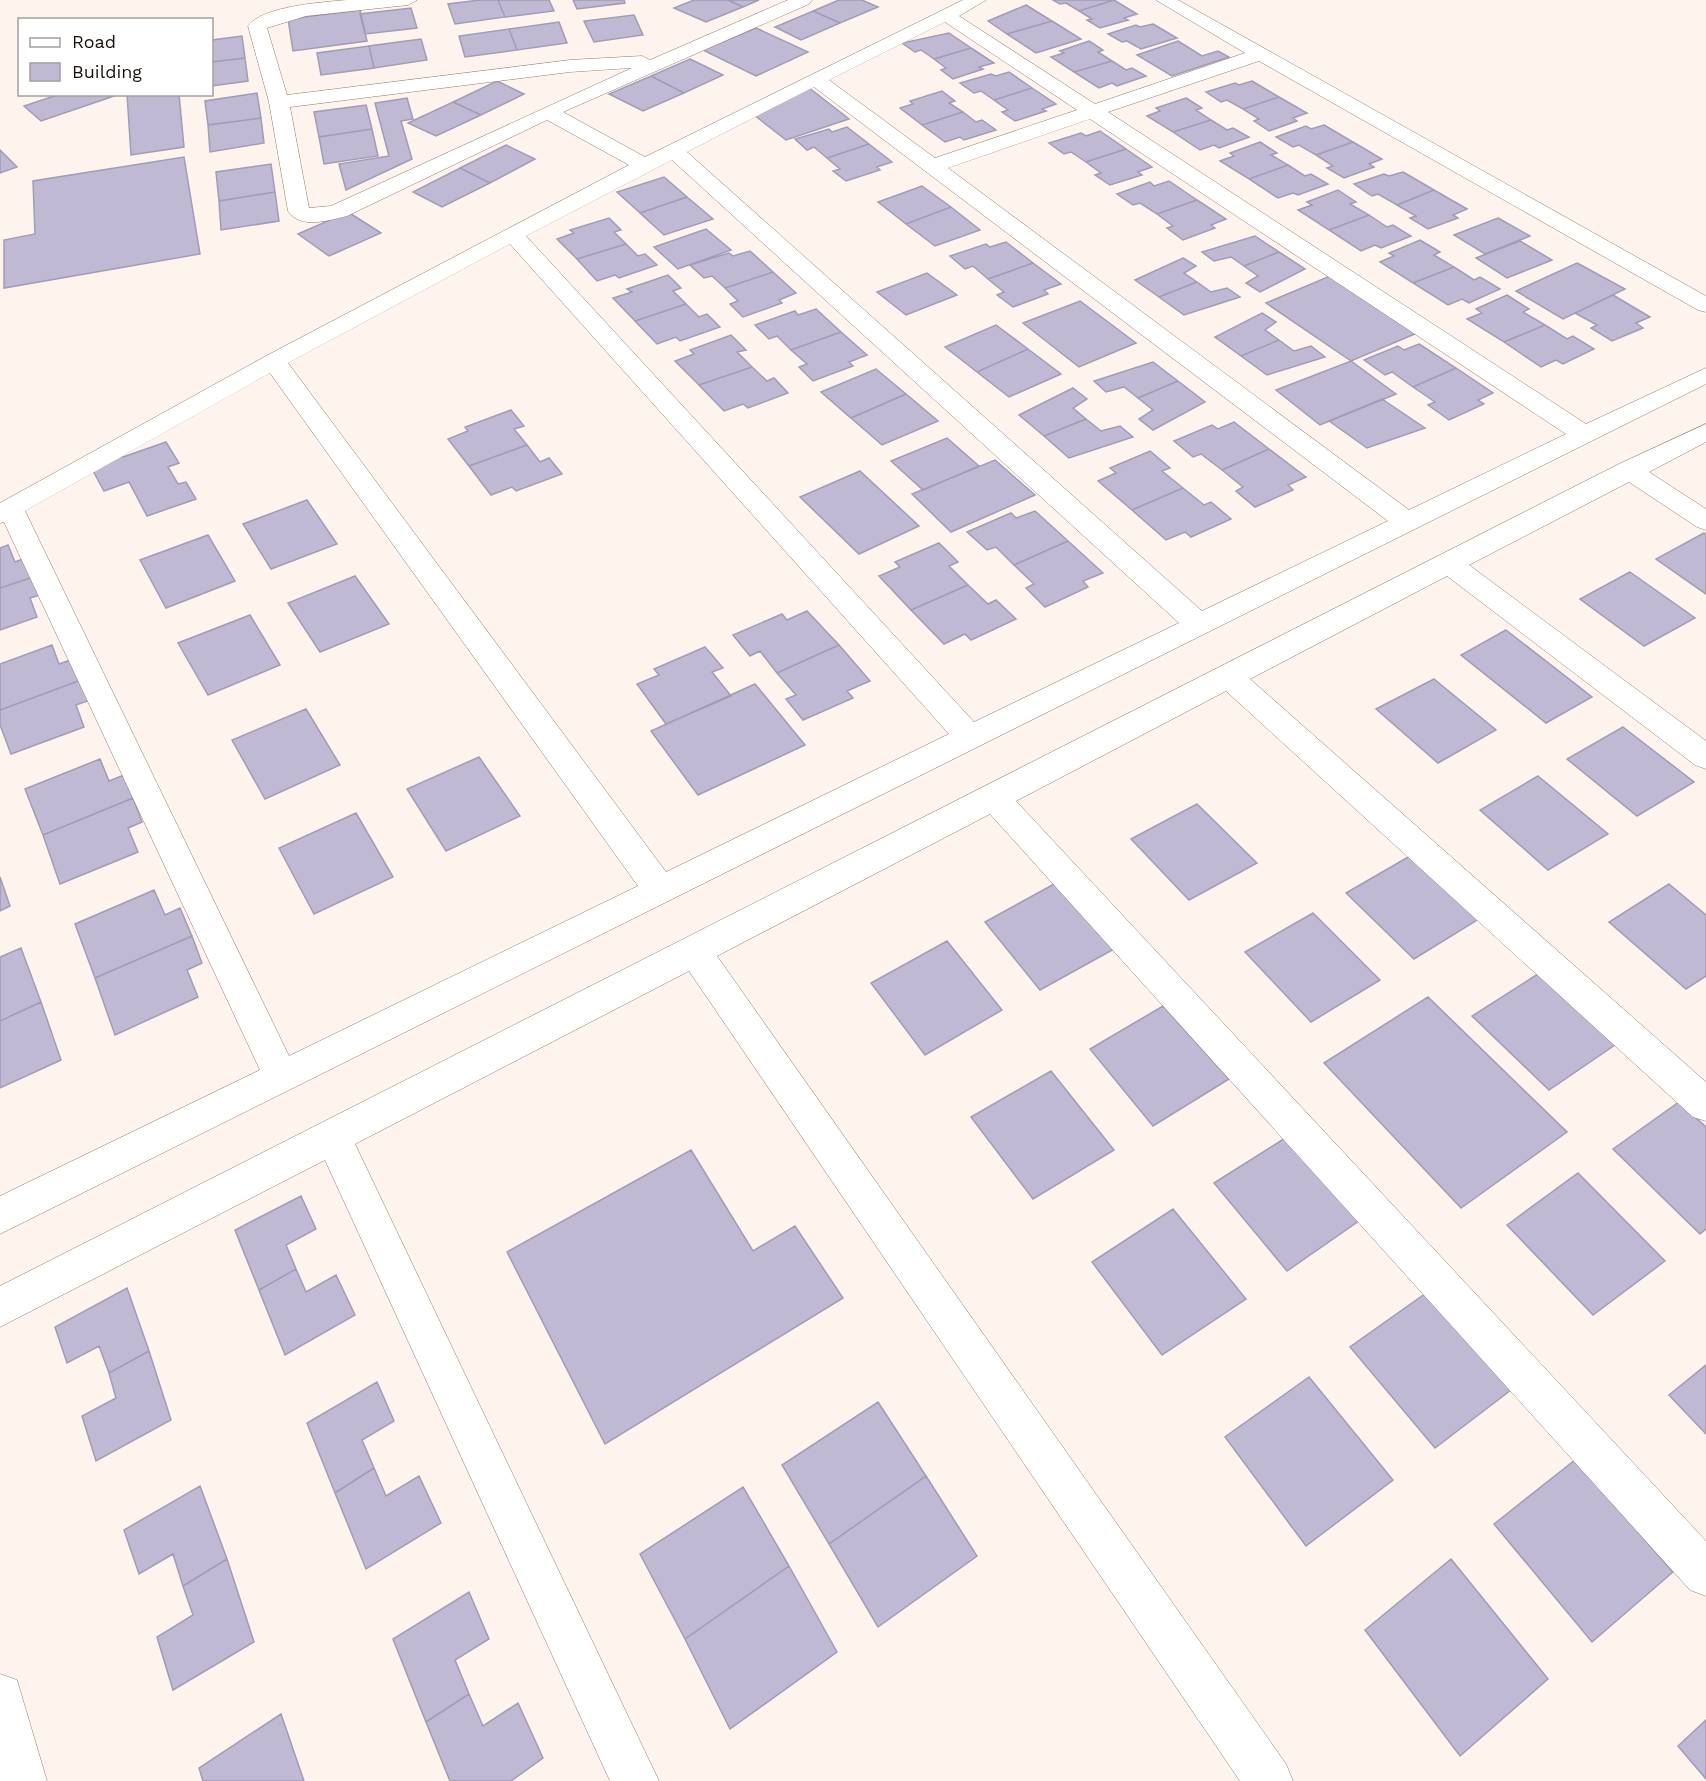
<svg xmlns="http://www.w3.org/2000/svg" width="1706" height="1781" viewBox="0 0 1706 1781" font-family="'Work Sans',sans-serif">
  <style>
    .building { fill: #c0b9d4; stroke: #a19bb5; stroke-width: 1.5 }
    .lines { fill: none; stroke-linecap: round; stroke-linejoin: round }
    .minor-casing { stroke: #927a6a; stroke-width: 1 }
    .minor { fill: #fff; fill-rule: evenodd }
  </style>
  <rect width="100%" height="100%" fill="#fff4ed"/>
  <path class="building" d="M480,0H498L505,17L455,24L448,4Z
    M498,0H549L554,11L505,17Z
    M573,0H624L625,3L577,9Z
    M694,0H728L743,7L706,22L674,8Z
    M728,0H759L743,7Z
    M839,0H862L878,7L840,23L813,11Z
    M1053,0H1114L1079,11L1066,3L1060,4Z
    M1114,0L1137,14L1124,18L1128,20L1100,28L1087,20L1092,19L1079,11Z
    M1026,5L1052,21L1007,34L988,21Z
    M411,8L417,28L365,34L360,14Z
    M360,10L367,41L293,51L288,19Z
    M813,11L840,23L801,40L775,27Z
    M634,15L643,35L594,42L584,21Z
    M1052,21L1081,39L1036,53L1007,34Z
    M559,22L567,43L517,50L509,29Z
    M1153,24L1177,38L1141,49L1127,41L1122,42L1108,34L1136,25L1140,27Z
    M756,28L808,52L756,76L703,50Z
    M509,29L517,50L465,57L459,36Z
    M949,33L971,48L934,59L921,50L915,52L902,43Z
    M242,36L245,58L212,62V40Z
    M421,39L427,60L374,68L369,46Z
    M1089,41L1103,50L1098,52L1112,61L1074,72L1051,57L1064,53L1060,51Z
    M1178,41L1202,56L1218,51L1229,57L1172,76L1137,55Z
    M369,46L374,68L321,75L317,53Z
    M971,48L994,63L979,67L983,69L953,79L941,70L946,68L934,59Z
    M245,58L248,81L212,86V62Z
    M690,59L723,75L684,93L651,76Z
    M1112,61L1126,70L1132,68L1146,76L1117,86L1112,83L1099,88L1074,72Z
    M1009,72L1032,88L994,100L981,91L974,93L960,83L991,74L996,76Z
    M651,76L684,93L643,111L609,94Z
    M497,81L524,94L481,115L453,102Z
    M1252,81L1279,97L1243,109L1227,100L1221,102L1206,92L1235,83L1239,85Z
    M808,87L849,119L786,140L754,115Z
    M1032,88L1056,104L1042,109L1046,111L1015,121L1002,112L1008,110L994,100Z
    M942,91L955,101L949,103L963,112L922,125L900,108L913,104L910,101Z
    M257,93L261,118L208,125L205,101Z
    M60,94H120L41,121L24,106Z
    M127,94H179L184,147L131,155Z
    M1279,97L1307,113L1293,118L1297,121L1269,131L1254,121L1259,119L1243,109Z
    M407,98L413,119L401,121L412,159L346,190L339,164L389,156L375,103Z
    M1186,98L1202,108L1196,110L1211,120L1173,132L1147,116L1160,111L1156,108Z
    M453,102L481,115L436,136L408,123Z
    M366,105L372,129L319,137L314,112Z
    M963,112L976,122L982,120L996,130L964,140L960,137L945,142L922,125Z
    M261,118L264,143L210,152L208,125Z
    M1211,120L1227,130L1233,128L1249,137L1219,148L1214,145L1200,150L1173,132Z
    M1324,125L1353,142L1316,155L1299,145L1293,147L1276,137L1306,126L1311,129Z
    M847,127L869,144L827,158L814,147L807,150L795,139L829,129L832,132Z
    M372,129L378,156L324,164L319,137Z
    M1100,131L1126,149L1086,162L1071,152L1064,154L1049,143L1081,133L1086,136Z
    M1260,142L1277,153L1271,155L1288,165L1249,179L1220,161L1234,156L1230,153Z
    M1353,142L1382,159L1369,164L1374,167L1344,178L1327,168L1333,166L1316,155Z
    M869,144L892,162L877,167L880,170L846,181L833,171L840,169L827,158Z
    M506,145L535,159L490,183L460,168Z
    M1126,149L1152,167L1138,172L1142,175L1110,185L1095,175L1101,173L1086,162Z
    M0,150L17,167L0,173Z
    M184,157L200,254L4,288V240L35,234L33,181Z
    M271,164L275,192L219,201L216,172Z
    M1288,165L1305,176L1311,174L1328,184L1298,195L1293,193L1278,198L1249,179Z
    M460,168L490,183L442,207L413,192Z
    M1403,172L1434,190L1397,205L1378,194L1372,196L1354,184L1384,174L1389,176Z
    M664,177L687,197L640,213L617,192Z
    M1169,181L1197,200L1157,214L1140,203L1133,205L1117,194L1150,182L1154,186Z
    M922,186L951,207L906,224L878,202Z
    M1338,190L1356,202L1350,204L1369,215L1329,230L1298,210L1312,205L1307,202Z
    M1434,190L1467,209L1453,215L1458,218L1428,229L1410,218L1416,216L1397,205Z
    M275,192L279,221L221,230L219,201Z
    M687,197L713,219L664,235L640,213Z
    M1197,200L1226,219L1211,225L1215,228L1183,240L1167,228L1173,226L1157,214Z
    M951,207L980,230L935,246L906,224Z
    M348,212L381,233L329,256L298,234Z
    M1369,215L1387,227L1393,225L1411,236L1381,248L1375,245L1361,251L1329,230Z
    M609,218L621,230L614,232L626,244L577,259L557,239L574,233L570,230Z
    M1498,218L1530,236L1485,254L1454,235Z
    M706,229L731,250L678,269L654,247Z
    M1255,236L1279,252L1244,266L1231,257L1214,261L1202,252Z
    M1420,240L1440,252L1434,255L1454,267L1413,283L1380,262L1394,256L1389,253Z
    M1520,241L1552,260L1507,278L1476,258Z
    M1006,242L1033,263L988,279L973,266L965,269L950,256L986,244L990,247Z
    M626,244L638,256L645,254L657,265L619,278L615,275L597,281L577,259Z
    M750,251L773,272L725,288L712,276L704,278L690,265L729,253L733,256Z
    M1279,252L1305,269L1260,292L1246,283L1258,276L1244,266Z
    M1183,258L1196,266L1184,273L1197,282L1159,297L1135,280Z
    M1033,263L1061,284L1044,290L1048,294L1013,307L997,295L1004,292L988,279Z
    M1577,263L1625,289L1563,319L1516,291Z
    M1454,267L1474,280L1480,277L1500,289L1469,303L1462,299L1448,305L1413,283Z
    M773,272L796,293L779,300L782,303L743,317L730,304L738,301L725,288Z
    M927,273L957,295L906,315L877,292Z
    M668,275L681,288L673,291L686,304L635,321L613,298L632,292L627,289Z
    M1330,276L1417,333L1351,361L1266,303Z
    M1197,282L1211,292L1227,288L1240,297L1184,315L1159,297Z
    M1507,295L1529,309L1523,312L1545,325L1504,342L1467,319L1482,313L1476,309Z
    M1613,295L1650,317L1636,323L1643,328L1612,341L1591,328L1597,325L1575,313Z
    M1080,301L1136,343L1079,367L1023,323Z
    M686,304L699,317L707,314L720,327L680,341L676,337L657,344L635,321Z
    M816,309L841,332L791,350L777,336L769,339L755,325L795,311L798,315Z
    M1262,313L1276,322L1265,330L1279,340L1241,356L1215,337Z
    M996,325L1028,349L977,372L945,347Z
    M1545,325L1567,339L1573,336L1594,349L1563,364L1556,360L1541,367L1504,342Z
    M841,332L867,355L849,362L853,366L813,381L799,367L807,364L791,350Z
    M731,335L746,350L737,352L752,367L699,385L675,361L694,354L690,350Z
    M1279,340L1294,351L1311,346L1325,357L1267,375L1241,356Z
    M1419,344L1456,368L1413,387L1392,372L1385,375L1364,360L1398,346L1404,350Z
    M1028,349L1061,374L1009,397L977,372Z
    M1351,361L1396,394L1320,425L1276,390Z
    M1153,362L1178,381L1138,398L1124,387L1106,392L1094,381Z
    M752,367L767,381L774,378L788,393L748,408L743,404L724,411L699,385Z
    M1456,368L1493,393L1478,400L1484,404L1449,420L1428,405L1435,402L1413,387Z
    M876,369L906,394L851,418L821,392Z
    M1178,381L1205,402L1153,430L1139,419L1153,410L1138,398Z
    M1073,388L1087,399L1073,408L1086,419L1044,436L1019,415Z
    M906,394L938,421L882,445L851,418Z
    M1382,399L1425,428L1367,448L1329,421Z
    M511,410L524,426L514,429L527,445L469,466L448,439L468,431L465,427Z
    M1086,419L1101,431L1120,426L1133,437L1069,458L1044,436Z
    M1234,422L1269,449L1222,470L1201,454L1193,457L1174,441L1212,425L1218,429Z
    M947,438L979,466L923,490L891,461Z
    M166,442L179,463L168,467L178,484L186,482L196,499L147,516L129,482L104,491L91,467L119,452L123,457Z
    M527,445L540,462L549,458L562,474L516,491L512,487L491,495L469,466Z
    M1269,449L1306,477L1288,485L1293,490L1255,507L1236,491L1243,487L1222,470Z
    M1150,451L1170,468L1162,471L1183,488L1132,510L1098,481L1116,473L1110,468Z
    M995,460L1035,495L951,532L912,494Z
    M860,471L919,526L859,554L800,497Z
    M1183,488L1204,505L1211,502L1231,519L1191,537L1185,532L1166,540L1132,510Z
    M307,500L337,544L271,569L243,524Z
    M1035,511L1068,541L1014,565L996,547L987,550L967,532L1011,513L1016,518Z
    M1704,533L1706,535V594L1656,559Z
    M208,535L235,581L166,608L140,560Z
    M1068,541L1103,573L1083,581L1088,587L1045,607L1026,588L1034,584L1014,565Z
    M939,543L958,562L949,566L968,585L911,610L879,576L900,567L895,562Z
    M8,545L15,562L28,557L36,576L0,588V548Z
    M1630,572L1695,618L1644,646L1580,599Z
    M36,576L43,594L30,598L37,617L0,630V588Z
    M355,576L389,624L320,652L288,603Z
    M968,585L988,604L996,600L1016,619L971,640L965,634L944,644L911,610Z
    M807,611L839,645L777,673L760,651L750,656L733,635L782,614L787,620Z
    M250,615L280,665L208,695L178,643Z
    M1506,630L1592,697L1546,723L1461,655Z
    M52,645L59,664L73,659L81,680L0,710V664Z
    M839,645L870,681L847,691L853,698L803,720L786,699L796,695L777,673Z
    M705,647L723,668L712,672L731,696L666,724L637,684L659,675L654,669Z
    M1434,679L1496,730L1438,763L1376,709Z
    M81,680L90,700L76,705L84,727L11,754L0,725V710Z
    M755,684L805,745L698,795L651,731Z
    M306,709L340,765L265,799L232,740Z
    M1623,727L1694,782L1637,816L1567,759Z
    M479,757L520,816L446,851L407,789Z
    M100,759L109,781L124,775L133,798L43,835L25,789Z
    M1538,776L1608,834L1548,870L1480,810Z
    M133,798L142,822L128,828L138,852L60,884L43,835Z
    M1197,804L1257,863L1189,900L1131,839Z
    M356,813L393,877L314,914L279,848Z
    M1410,856L1479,919L1414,959L1346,893Z
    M0,877L10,906L0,911Z
    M1056,883L1114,949L1040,990L985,922Z
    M1669,884L1706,915V976L1686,989L1609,922Z
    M154,890L165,915L180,908L192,936L95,978L75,924Z
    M1313,913L1380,980L1311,1022L1245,952Z
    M192,936L202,963L187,970L198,997L115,1035L95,978Z
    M947,941L1002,1010L925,1055L871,983Z
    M21,948L41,1002L0,1021V957Z
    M1538,974L1615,1045L1549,1090L1472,1016Z
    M1428,997L1567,1132L1461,1208L1324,1063Z
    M41,1002L61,1060L0,1088V1021Z
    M1163,1006L1229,1079L1153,1126L1090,1049Z
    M1051,1071L1114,1150L1033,1199L971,1117Z
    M1679,1102L1706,1127V1229L1700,1234L1613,1149Z
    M1290,1135L1363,1218L1287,1271L1214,1183Z
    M691,1150L753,1251L795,1226L843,1298L605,1444L507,1252Z
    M1578,1173L1665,1261L1593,1315L1507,1225Z
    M301,1196L316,1229L286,1245L296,1269L259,1290L235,1230Z
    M1173,1209L1246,1299L1162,1355L1092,1262Z
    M296,1269L306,1292L336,1275L355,1315L285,1355L259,1290Z
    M127,1288L149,1351L109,1373L99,1346L67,1363L55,1327Z
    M1429,1291L1515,1387L1435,1448L1350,1347Z
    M149,1351L171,1420L96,1461L82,1416L116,1398L109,1373Z
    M1706,1365V1434L1669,1395Z
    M1309,1377L1393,1480L1306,1546L1225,1437Z
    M377,1382L394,1421L362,1440L374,1468L335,1493L307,1423Z
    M878,1402L926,1476L829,1544L782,1465Z
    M1575,1460L1673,1572L1592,1642L1494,1524Z
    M374,1468L386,1496L419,1476L441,1523L366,1569L335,1493Z
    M926,1476L977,1556L878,1627L829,1544Z
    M200,1486L227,1559L183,1586L173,1554L139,1574L124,1530Z
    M743,1487L789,1566L685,1639L640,1554Z
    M227,1559L254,1642L173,1690L157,1637L193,1615L183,1586Z
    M1451,1559L1548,1679L1460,1756L1365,1630Z
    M789,1566L837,1652L730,1729L685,1639Z
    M469,1592L489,1639L455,1660L469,1694L426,1722L393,1639Z
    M469,1694L483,1726L518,1703L543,1758L511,1781H450L426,1722Z
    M281,1714L304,1781H203L199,1768Z
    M1706,1720V1779L1678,1746Z"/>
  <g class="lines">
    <defs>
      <path id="minor" d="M348,0H417L408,5L306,16L267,28L287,95L570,60L642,56L650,60L788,0H812L809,4L563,112L645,157L963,0H986L959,16L1095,104L1245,53L1156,0H1178L1706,296V312L1698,310L1259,61L1108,112L1586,424L1706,368V384L0,1234V1196L260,1070L4,522L0,523V503L266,356L629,165L547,120L347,216C329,220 301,230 288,211L269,102L248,26C262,6 324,2 348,0ZM945,22L1077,110L935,158L829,80ZM632,68L331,206L309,208L290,107L570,72ZM814,87L1388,521L1202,611L687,152ZM1090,119L1566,434L1409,510L948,168ZM672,160L1179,623L974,722L526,236ZM510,244L949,734L666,872L288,363ZM270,373L638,886L289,1056L25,511Z
        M1706,424V442L1649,472L1706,509V530L1697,527L1629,482L1469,565L1706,741V769L1695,765L1447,576L1250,679L1706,1082V1121L1693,1117L1226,691L1016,801L1706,1541V1596L1690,1590L990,814L717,956L1286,1764L1293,1781H1240L689,971L355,1144L659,1781H610L325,1160L0,1327V1286L1619,464Z
        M0,1674L17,1680L47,1781H0Z"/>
    </defs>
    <use href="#minor" class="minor-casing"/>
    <use href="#minor" class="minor"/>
  </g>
  <rect x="18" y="18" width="195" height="78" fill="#ffffff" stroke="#a3a09d" stroke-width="1.5"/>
  <rect x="30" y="38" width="30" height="9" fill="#ffffff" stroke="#a3a09d" stroke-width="1.5"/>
  <text x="72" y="48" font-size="18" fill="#1a110b">Road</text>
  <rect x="30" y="63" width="30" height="18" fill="#c0b9d4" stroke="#a3a09d" stroke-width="1.5"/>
  <text x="72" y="78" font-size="18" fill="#1a110b">Building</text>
</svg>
